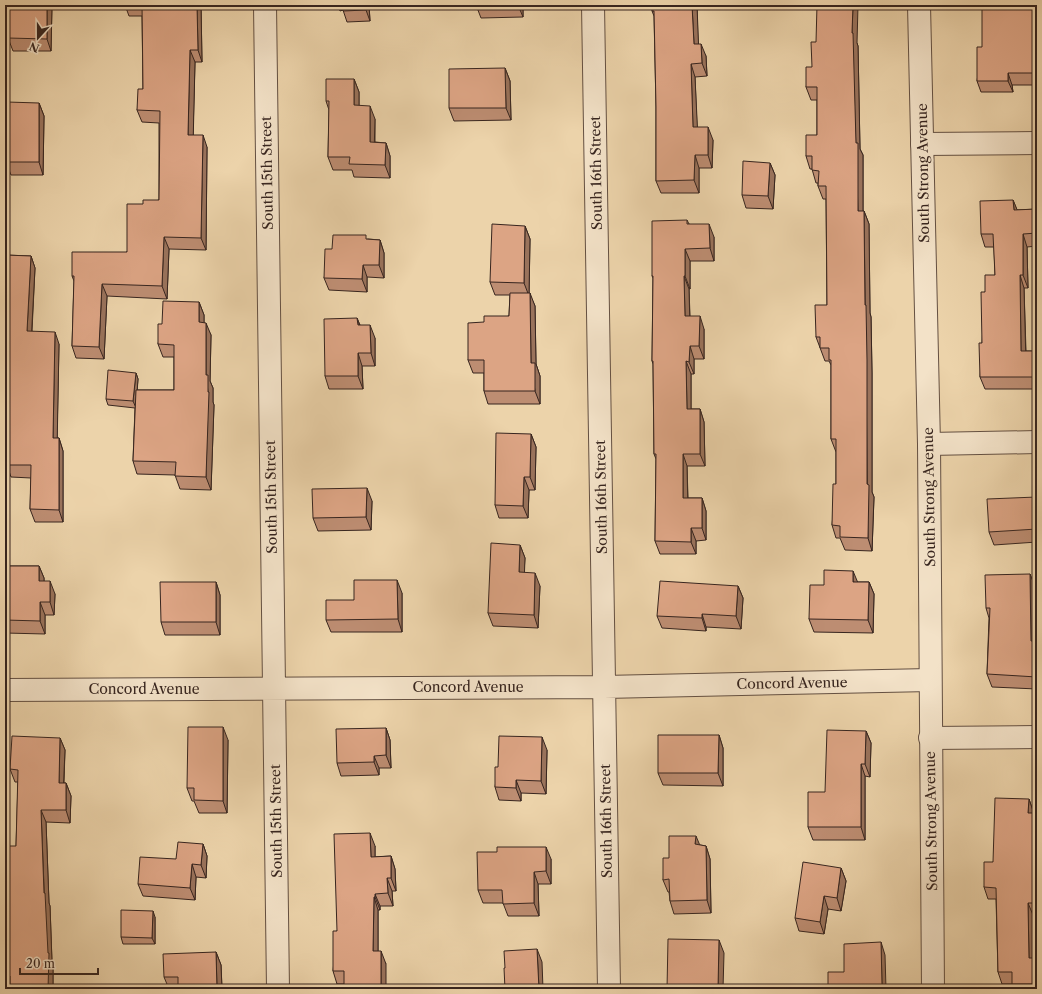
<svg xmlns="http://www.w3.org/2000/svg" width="1042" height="994" viewBox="0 0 1042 994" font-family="'Libre Caslon Text',serif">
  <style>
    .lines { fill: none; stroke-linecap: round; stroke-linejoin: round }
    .minor-casing { stroke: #645042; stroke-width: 24 }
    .tertiary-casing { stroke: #645042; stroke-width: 24 }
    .minor { stroke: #f3e2c8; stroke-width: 22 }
    .tertiary { stroke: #f3e2c8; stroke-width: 22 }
    .wall { fill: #bd8d72; stroke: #37251f }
    .shaded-wall { fill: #9a735c; stroke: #37251f }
    .building { fill: #dca484; stroke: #37251f }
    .labels { text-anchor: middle; stroke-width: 4; stroke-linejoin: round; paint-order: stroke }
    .street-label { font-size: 14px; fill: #37251f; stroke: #f3e2c8 }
  </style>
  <rect width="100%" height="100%" fill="#ecd3aa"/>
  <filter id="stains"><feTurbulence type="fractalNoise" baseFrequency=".005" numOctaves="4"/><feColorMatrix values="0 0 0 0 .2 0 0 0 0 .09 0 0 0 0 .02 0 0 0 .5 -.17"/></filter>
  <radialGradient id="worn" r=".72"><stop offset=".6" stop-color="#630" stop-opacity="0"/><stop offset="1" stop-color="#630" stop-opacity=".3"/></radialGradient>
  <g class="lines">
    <defs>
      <path id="minor" d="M265,5L278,989
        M593,5L609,989
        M922,144L1037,143
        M929,444L1037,442
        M5,690L604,687L930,680
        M930,738L1037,737"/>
      <path id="tertiary" d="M919,5L929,444L933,989"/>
    </defs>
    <use href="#minor" class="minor-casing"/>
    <use href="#tertiary" class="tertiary-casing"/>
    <use href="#minor" class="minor"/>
    <use href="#tertiary" class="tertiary"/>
  </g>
  <path class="wall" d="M5,5H52L51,51H13L8,38L9,14L7,13L5,9Z
    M125,5H201L202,62H195L193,135L207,147L206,250L169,249L167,299L107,296L104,359L76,358L72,346L74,281L72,276L127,252L143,204L159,200V123L142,122L137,110L143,89L142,16H129Z
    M338,5H369L370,21L347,22L343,10L340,11Z
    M476,5H523V17L481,18Z
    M697,5L698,44L706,56L707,76L695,77L697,127L713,140L712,168H699V193H661L656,181V107L654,16L652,11Z
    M1037,5V85H1012L1013,92H981L977,81L982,47Z
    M857,43L858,46L860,149L863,155V211H864L869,224L870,313L871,317L872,373V492L874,497L872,551L845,550L840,538H836L832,525L836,484V452L831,439V365L829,361H825L816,337L827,305L826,199H823L818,186V183H816L812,169H810L806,156L817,135V100H811L806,87L812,67Z
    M505,68L510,81L511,120L454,121L449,108Z
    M354,79L359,92V106L375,119V142L386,143L390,156V178L354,177L352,170H333L328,157L329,110L326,101Z
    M39,103L44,116L43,175H11L6,162Z
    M770,163L775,175L773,209L746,208L742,195Z
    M1013,200L1017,210L1037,209V246L1027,247L1028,288H1024L1026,351H1037V389H985L980,377L985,292L995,275L994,247H985L981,234Z
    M687,220L689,224L714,237V261H690V289H689L690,316L704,329V359H694V374H691V409H700L704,422L705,466H687L688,498H702L706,511V540L696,541V554H660L655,541L656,459L654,454L653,364L652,361L653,278L652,276Z
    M525,226L530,239L529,293L535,306L536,364L540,376V404H488L484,391V373H473L468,360L484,322L509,316L510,295H495L490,282Z
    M368,239L380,240L384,253V278L367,277V292L329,290L324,278L332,249Z
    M5,255L31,256L35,268L32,331L59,344L57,438H59L63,451V522H35L30,509L31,478L11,477L7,465V434H6L5,431Z
    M199,302L204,315V322L211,335L210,381L213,388V402L214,405L211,490L180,489L175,475L137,474L133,461L135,408L108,405L106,399L136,373L138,379L137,390H174V357H163L158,344L162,324Z
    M357,318L360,325L375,338V366H362L363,389H329L325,376Z
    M531,434L536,447L535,490H529L528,518H499L495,505Z
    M1037,497V542L994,545L989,532Z
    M372,501L371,530L318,531L313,518Z
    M520,545L525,558L524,572L540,586L538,628L493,626L488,613Z
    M5,566H39L44,578V581L55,594L54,615H45V634L5,633Z
    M1030,574L1035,587V641H1037V689L992,687L987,674L989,618L986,608Z
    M216,582L220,595V635H165L161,622Z
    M857,582H869L874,594L873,633L814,632L809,619L824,585Z
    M738,586L743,598L741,629L706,627V631L662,628L657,616Z
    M402,593V632H331L326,620L354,600Z
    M386,728L390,740L391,768H379V775L341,776L337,763Z
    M866,731L871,743L870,777L865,776V840H813L808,827Z
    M719,735L723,748V786L663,785L658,773Z
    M60,738L65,750L64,783H66L71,796L70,823L46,822L49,903L50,906L52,962L53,966V989H10V986L7,976L16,846L18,782H15L10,769Z
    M228,740L227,813H199L194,801H192L187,788Z
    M547,750L546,794L521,793V801L499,800L495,787L498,767Z
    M1029,799L1033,811V813H1035L1037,818V915H1033V958H1037V989H1014L1012,984H1002L998,972L996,899H988L984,887L993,862Z
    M203,844L207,856L206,878L196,877L195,900L143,896L138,884Z
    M700,845L706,846L710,859L711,913L674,914L670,901L669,892H668L663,880L669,858Z
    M375,846V857L391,856L395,869L396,891H392L393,906H380V910H378V951L386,964L344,984H337L333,971L337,931Z
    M551,859V884H538L539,916H508L503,903H483L478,890Z
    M841,868L846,881L841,911L828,909L824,934L799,931L795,918Z
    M155,917V944H123L121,937Z
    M216,952L221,965L222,989H169L164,977Z"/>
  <path class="shaded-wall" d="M47,5H52L51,51L47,39Z
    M197,5H201L202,62L198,50Z
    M365,5H369L370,21L366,10Z
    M518,5H523V17Z
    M692,5H697L699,57L694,44Z
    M853,5H858L857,43L858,46L860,149L863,155V224L858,211L852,33Z
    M701,44L706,56L707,76L702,63Z
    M190,50L195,62L193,147L188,135Z
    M691,64L695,77L698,140L693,127Z
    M505,68L510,81L511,120L506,108Z
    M1008,73L1012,85L1013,92L1008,81Z
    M354,79L359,92V118L354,105Z
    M39,103L44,116L43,175L39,162Z
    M370,106L375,119L374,155L370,142Z
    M708,127L713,140L712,168L708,155Z
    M203,135L207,147L206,250L201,238Z
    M386,143L390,156V178L385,165Z
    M695,155L699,168V193L694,180Z
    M770,163L775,175L773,209L768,196Z
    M1013,200L1018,212L1014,210Z
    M864,211L869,224L870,313L871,317L872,373V492L874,497L872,551L868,538Z
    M709,224L714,237V261L710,248Z
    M525,226L530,239L529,296L524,283Z
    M1023,234L1027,247L1028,288L1023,275Z
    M164,237L169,249L167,299L162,286Z
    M380,240L384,253V278L379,265Z
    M685,249L690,261V289L685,276Z
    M31,256L35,268L31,343L27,331Z
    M363,265L367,277V292L362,279Z
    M1020,275L1024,288L1026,364L1021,351Z
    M684,276L689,289L690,328L685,316Z
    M102,284L107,296L104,359L99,347Z
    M530,293L535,306L536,364L540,376V404L535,391L531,363Z
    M199,302L204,315V335L199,322Z
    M700,316L704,329V359L699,346Z
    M357,318L362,331L358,325Z
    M206,323L211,335L210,381L213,388V402L214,405L211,490L206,477L208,392L206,375Z
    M370,325L375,338V366L371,353Z
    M55,332L59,344L57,451L53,438Z
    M690,346L694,359V374L689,362Z
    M358,353L362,366L363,389L358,376Z
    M686,361L691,374V422L687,409Z
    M136,373L138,379L136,408L133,401Z
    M700,409L704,422L705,466L700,454Z
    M531,434L536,447L535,490L530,477Z
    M59,438L63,451V522L59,510Z
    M683,454L687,466L688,511L683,498Z
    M524,477L529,490L528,518L523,506Z
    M367,488L372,501L371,530L366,517Z
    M702,498L706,511V540L702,528Z
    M691,528L696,541V554L691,542Z
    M520,545L525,558L524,585L519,572Z
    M39,566L44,578V593L39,581Z
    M853,571L858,583L853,582Z
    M535,573L540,586L538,628L534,615Z
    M1030,574L1035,587V654L1031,641Z
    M397,580L402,593V632L398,619Z
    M50,581L55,594L54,615L50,602Z
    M216,582L220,595V635L216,622Z
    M869,582L874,594L873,633L868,620Z
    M738,586L743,598L741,629L736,616Z
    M40,602L45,615V634L40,621Z
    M702,614L706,627V631L702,618Z
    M223,727L228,740L227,813L223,801Z
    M386,728L390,740L391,768L386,755Z
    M866,731L871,743L870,777L865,764Z
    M719,735L723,748V786L718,773Z
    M542,737L547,750L546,794L541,781Z
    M60,738L65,750L63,796L59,783Z
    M374,756L379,768V775L374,762Z
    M861,764L865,776V840L861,827Z
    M516,780L521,793V801L516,788Z
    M66,783L71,796L70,823L66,810Z
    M1029,799L1033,811V825L1028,813Z
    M41,810L46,822L49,903L50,906L52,962L53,966V989H48Z
    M370,833L375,846V870L371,857Z
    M696,836L701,848L695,844Z
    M203,844L207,856L206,878L201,865Z
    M706,846L710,859L711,913L707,900Z
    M546,847L551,859V884L546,871Z
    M391,856L395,869L396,891L391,878Z
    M192,864L196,877L195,900L190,888Z
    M841,868L846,881L841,911L837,898Z
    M534,872L538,884L539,916L534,903Z
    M387,878L392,891L393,906L388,893Z
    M375,894L380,906V910L375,897Z
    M824,896L828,909L824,934L820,922Z
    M374,897L378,910V964L373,951Z
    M1028,903L1033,915V970L1029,958Z
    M153,911L155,917V944L152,938Z
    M719,940L724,953L723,989H718Z
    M881,942L885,955L886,989H883L882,985Z
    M537,949L542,962L543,989H539Z
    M381,951L386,964V989H381Z
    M216,952L221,965L222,989H217Z"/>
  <path class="building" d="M9,5H47V39L8,38Z
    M142,5H197L198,50H190L188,135H203L201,238L164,237L162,286L102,284L99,347L72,346L74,276H72V252H127V204H143V200H159L160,111L137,110L138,89H143Z
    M343,5H365L366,10L343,11Z
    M476,5H499L476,6Z
    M651,5H692L694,44H701L702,63L691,64L693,127H708V155H695L694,180L656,181V107L654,11H652Z
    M817,5H853L852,33H853L856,143H858V211H864L865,305H866L867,360V484L869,485L868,538L840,537V526L832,525L833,484H836V439H831V360H829V348H820V337H816L815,305H827L826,186H818L819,171L812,170V156H806V135H817V87H806V67H812L811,42H816Z
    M982,5H1037V73H1008V81H977V47H982Z
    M505,68L506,108H449V69Z
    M326,79H354V105L370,106V142L386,143L385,165L349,164L350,157H328L329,101H326Z
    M7,102L39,103V162H6Z
    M743,161L770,163L768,196L742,195Z
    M1013,200L1014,210L1037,209V233L1023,234V275H1020L1021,351H1037V377H980L979,343H982L981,292H985V275H995L993,234H981L980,201Z
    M687,220V224H709L710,248L685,249V276H684L685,316H700L699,346H690L689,362L686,361L687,409H700V454H683V498H702V528H691V542L655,541L656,454H654L653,361H652L653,276H652V221Z
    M492,224L525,226L524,283L490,282Z
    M333,235H366V239L380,240L379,265H363L362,279L324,278L325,249H332Z
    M5,255L31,256L27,331L55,332L53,438H59V510L30,509L31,465H7V422H5Z
    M510,293H530L531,363H535V391H484V360H468V323L484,322V316H509Z
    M163,301L199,302V322L206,323V375H208V392H209L206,477L175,476L176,462L133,461L136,390H174V345L158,344V324H162Z
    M357,318L358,325H370L371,353H358V376H325L324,319Z
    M108,370L136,373L133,401L106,399Z
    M496,433L531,434L530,477H524L523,506L495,505Z
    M367,488L366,517L313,518L312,489Z
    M1037,497V529L989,532L987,499Z
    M491,543L520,545L519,572L535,573L534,615L488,613Z
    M5,566H39V581H50V602H40V621L5,620Z
    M824,570L853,571V582H869L868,620L809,619L810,585H824Z
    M1030,574L1031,641H1037V677L987,674L990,608H986L985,575Z
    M354,580H397L398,619L326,620V600H354Z
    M660,581L738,586L736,616L702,614V618L657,616Z
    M160,582H216V622H161Z
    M188,727H223V801L194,800V788H187Z
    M386,728V755L374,756V762L337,763L336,729Z
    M827,730L866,731L865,764H861V827H808V792H825Z
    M658,735H719L718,773H658Z
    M12,736L60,738L59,783H66V810H41L44,893H45L48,953H49L48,989H10V976H7L8,923L5,846H16L18,770L10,769Z
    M499,736L542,737L541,781L516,780V788L495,787V767H498Z
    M995,798L1029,799L1028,813H1035V818H1037V903H1028L1029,958H1037V987V984H1012V972H998L996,888L984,887V862H993Z
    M370,833L371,857L391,856V878H387L388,893L375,894V897H374L373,951H381V989H344V971H333V931H337L334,834Z
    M669,836H696L695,844L706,846L707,900L670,901L669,879L663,880V858H669Z
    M178,842L203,844L201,865L192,864L190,888L138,884L140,857L176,859Z
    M497,847H546V871L534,872V903L503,904L502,890H478L477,852H497Z
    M803,862L841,868L837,898L824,896L820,922L795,918Z
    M121,910L153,911L152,938L121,937Z
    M668,939L719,940L718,989H667Z
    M881,942L882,985H881V989H828V972H844V944Z
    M537,949L539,989H505L504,968H505L504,951Z
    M216,952L217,989H178V977H164L163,954Z"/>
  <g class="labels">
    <g class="street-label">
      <text transform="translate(267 173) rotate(-91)" y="5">South 15th Street</text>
      <text transform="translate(596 173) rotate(-91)" y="5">South 16th Street</text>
      <text transform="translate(923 173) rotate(-91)" y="5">South Strong Avenue</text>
      <text transform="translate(271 497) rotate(-91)" y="5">South 15th Street</text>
      <text transform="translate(601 497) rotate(-91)" y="5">South 16th Street</text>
      <text transform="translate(929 497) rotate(-91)" y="5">South Strong Avenue</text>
      <text transform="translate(792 683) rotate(-1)" y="5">Concord Avenue</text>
      <text x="468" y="692">Concord Avenue</text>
      <text x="144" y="694">Concord Avenue</text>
      <text transform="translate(276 821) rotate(-91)" y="5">South 15th Street</text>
      <text transform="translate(606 821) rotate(-91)" y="5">South 16th Street</text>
      <text transform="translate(931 821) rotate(-91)" y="5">South Strong Avenue</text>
    </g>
  </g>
  <rect width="1042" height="994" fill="none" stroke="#ecd3aa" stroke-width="20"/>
  <rect x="6" y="6" width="1030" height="982" fill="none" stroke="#37251f" stroke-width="2"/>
  <rect x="10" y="10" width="1022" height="974" fill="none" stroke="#37251f"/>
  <g transform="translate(38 38) rotate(201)" stroke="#f3e2c8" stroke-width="3" paint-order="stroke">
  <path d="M0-3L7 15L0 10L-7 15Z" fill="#37251f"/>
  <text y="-6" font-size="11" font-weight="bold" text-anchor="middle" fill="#37251f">N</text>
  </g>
  <path d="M20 968v6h78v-6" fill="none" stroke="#37251f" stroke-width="2"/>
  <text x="26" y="968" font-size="12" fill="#37251f" stroke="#f3e2c8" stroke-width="3" paint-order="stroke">20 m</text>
  <rect width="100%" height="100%" filter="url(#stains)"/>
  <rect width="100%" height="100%" fill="url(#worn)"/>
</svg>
